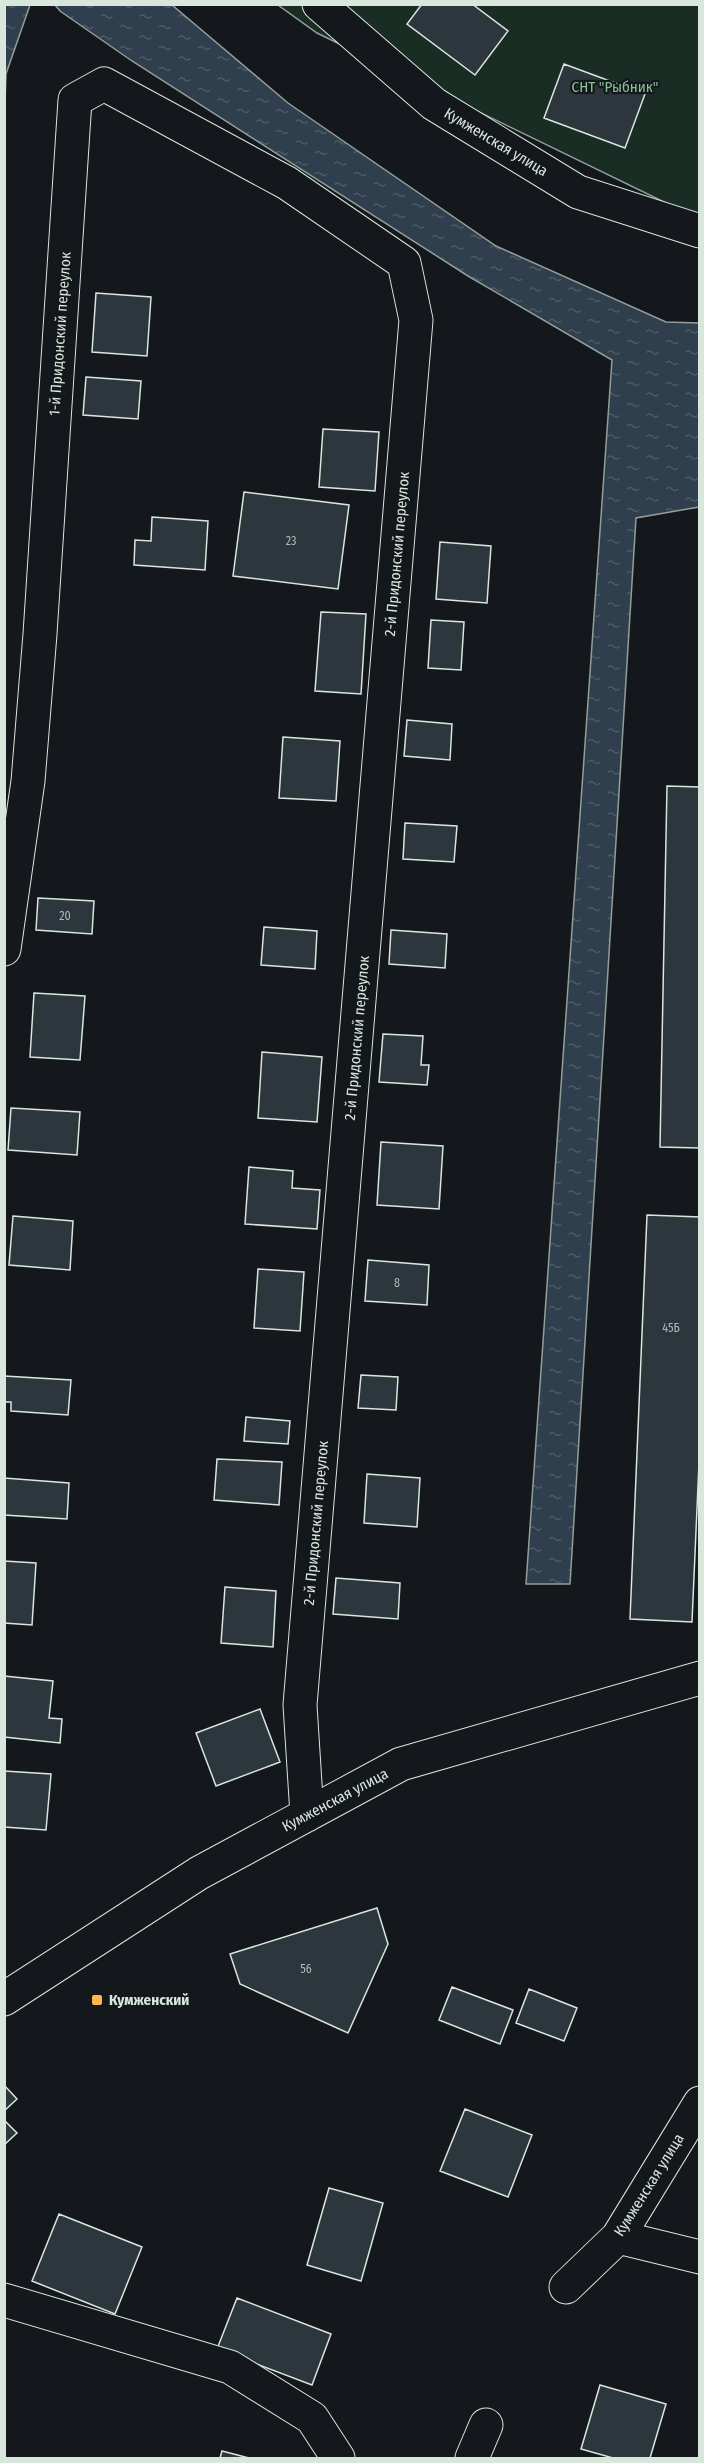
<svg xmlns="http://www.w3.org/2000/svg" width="704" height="2463" viewBox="0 0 704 2463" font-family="'Fira Sans Condensed',sans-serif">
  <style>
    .garden { fill: #1a2d24; stroke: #939e99; stroke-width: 1.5 }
    .water { fill: url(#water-ripples); stroke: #939e99; stroke-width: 1.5 }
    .building { fill: #2c363c; stroke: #d8e6dc; stroke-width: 1.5 }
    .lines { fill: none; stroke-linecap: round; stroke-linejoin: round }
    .minor-casing { stroke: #d8e6dc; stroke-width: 35 }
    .minor { stroke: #14181c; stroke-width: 33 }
    .poi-dot { fill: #ffb74d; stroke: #14181c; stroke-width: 2 }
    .labels { text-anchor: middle; stroke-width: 4.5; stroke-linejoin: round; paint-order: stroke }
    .number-label { font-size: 12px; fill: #adbab4 }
    .park-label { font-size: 15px; fill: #8ac095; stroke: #14181c }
    .street-label { font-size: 15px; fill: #d8e6dc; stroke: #14181c }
    .poi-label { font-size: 15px; font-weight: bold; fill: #d8e6dc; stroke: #14181c; text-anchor: start }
  </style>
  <defs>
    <pattern id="water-ripples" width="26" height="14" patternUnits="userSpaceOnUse" patternTransform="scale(1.5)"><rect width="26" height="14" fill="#2f3f4d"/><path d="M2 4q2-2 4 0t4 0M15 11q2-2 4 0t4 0" fill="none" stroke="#4c5b66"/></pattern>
  </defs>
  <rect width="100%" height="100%" fill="#14181c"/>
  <path class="garden" d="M278,5H699V219L317,33Z"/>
  <path class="water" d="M5,4L30,5L6,74L5,104Z
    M55,5H172L288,103L496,246L666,322L699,323V507L636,518L570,1584H526L612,360L468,276L132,61L60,11Z"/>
  <path class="building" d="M422,4H472L508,31L475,75L407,24Z
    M564,64L645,94L625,148L544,118Z
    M96,293L151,297L147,356L92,352Z
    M86,377L141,381L138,419L83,415Z
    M323,429L379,432L375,491L319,487Z
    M244,492L349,505L338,589L233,576Z
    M152,517L208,521L205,570L134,565L135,540L151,541Z
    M440,542L491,546L487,603L436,599Z
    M321,612L366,614L361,694L315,691Z
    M431,620L464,622L461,670L428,668Z
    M407,720L452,724L450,760L404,756Z
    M283,737L340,741L336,801L279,798Z
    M667,786L700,787V1148L660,1147Z
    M405,823L457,826L454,862L403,859Z
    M38,898L94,901L92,934L36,930Z
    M264,927L317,931L315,969L261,965Z
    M391,930L447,934L445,968L389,964Z
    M34,993L85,996L80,1060L30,1057Z
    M383,1034L423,1036L421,1065H429L427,1085L379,1082Z
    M262,1052L322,1057L317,1122L258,1118Z
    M11,1108L80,1112L77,1155L8,1150Z
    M381,1142L443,1146L439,1209L377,1205Z
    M249,1167L293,1171L292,1188L320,1190L317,1229L245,1224Z
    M647,1215L700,1217V1440L692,1622L630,1619Z
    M13,1216L73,1221L70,1270L9,1265Z
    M368,1260L429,1265L427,1305L365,1301Z
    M258,1269L304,1272L300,1331L254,1328Z
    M361,1375L398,1377L396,1410L358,1408Z
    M4,1376L71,1380L68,1415L11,1411V1402H4Z
    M246,1417L290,1421L288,1444L244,1441Z
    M217,1459L282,1462L279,1505L214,1500Z
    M367,1474L420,1478L417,1527L364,1523Z
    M4,1478L69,1483L67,1519L4,1515Z
    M4,1561L36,1563L32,1625L4,1623Z
    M336,1578L400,1583L398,1619L333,1614Z
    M225,1587L276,1591L273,1647L221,1643Z
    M4,1676L53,1681L49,1718L62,1719L60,1743L4,1737Z
    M260,1709L280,1762L216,1786L196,1733Z
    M4,1771L51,1774L46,1830L4,1827Z
    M377,1908L388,1944L348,2033L240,1984L230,1954Z
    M452,1987L513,2010L500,2044L439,2020Z
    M529,1989L577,2008L564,2041L516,2023Z
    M4,2085L17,2099L4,2111Z
    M465,2109L532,2135L508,2197L440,2171Z
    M4,2120L17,2133L4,2145Z
    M329,2188L383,2203L361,2281L307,2265Z
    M59,2214L142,2247L115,2314L32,2281Z
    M237,2298L331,2334L312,2385L217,2349Z
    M600,2385L666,2404L650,2458H613L581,2449Z
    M222,2451L249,2458H220Z"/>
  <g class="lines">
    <defs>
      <path id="minor" d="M319,4L434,104L578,192L700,231
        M4,949L28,781L40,634L75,100L104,84L287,183L404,263L416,320L300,1705L307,1815
        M4,1999L199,1873L401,1764L700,1678
        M618,2237L700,2257
        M566,2287L618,2237L700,2103
        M4,2300L230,2367L312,2418L338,2458
        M472,2458L486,2425"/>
    </defs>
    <use href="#minor" class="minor-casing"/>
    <use href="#minor" class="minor"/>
  </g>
  <rect class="poi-dot" x="91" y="1994" width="12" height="12" rx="3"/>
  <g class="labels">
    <g class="number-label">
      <text x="291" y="545">23</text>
      <text x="65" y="920">20</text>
      <text x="397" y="1287">8</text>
      <text x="671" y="1332">45Б</text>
      <text x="306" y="1973">56</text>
    </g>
    <g class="park-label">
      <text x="615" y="92">СНТ "Рыбник"</text>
    </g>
    <g class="street-label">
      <text transform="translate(496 142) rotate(31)" y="5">Кумженская улица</text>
      <text transform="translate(60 334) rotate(-86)" y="5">1-й Придонский переулок</text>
      <text transform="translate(397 554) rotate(-85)" y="5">2-й Придонский переулок</text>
      <text transform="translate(357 1038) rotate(-85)" y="5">2-й Придонский переулок</text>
      <text transform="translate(316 1523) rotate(-85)" y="5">2-й Придонский переулок</text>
      <text transform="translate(335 1800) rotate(-28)" y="5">Кумженская улица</text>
      <text transform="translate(649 2185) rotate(-58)" y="5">Кумженская улица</text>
    </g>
    <g class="poi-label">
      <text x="109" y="2005">Кумженский</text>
    </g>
  </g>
  <rect width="704" height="2463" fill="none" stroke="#d8e6dc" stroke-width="12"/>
</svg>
